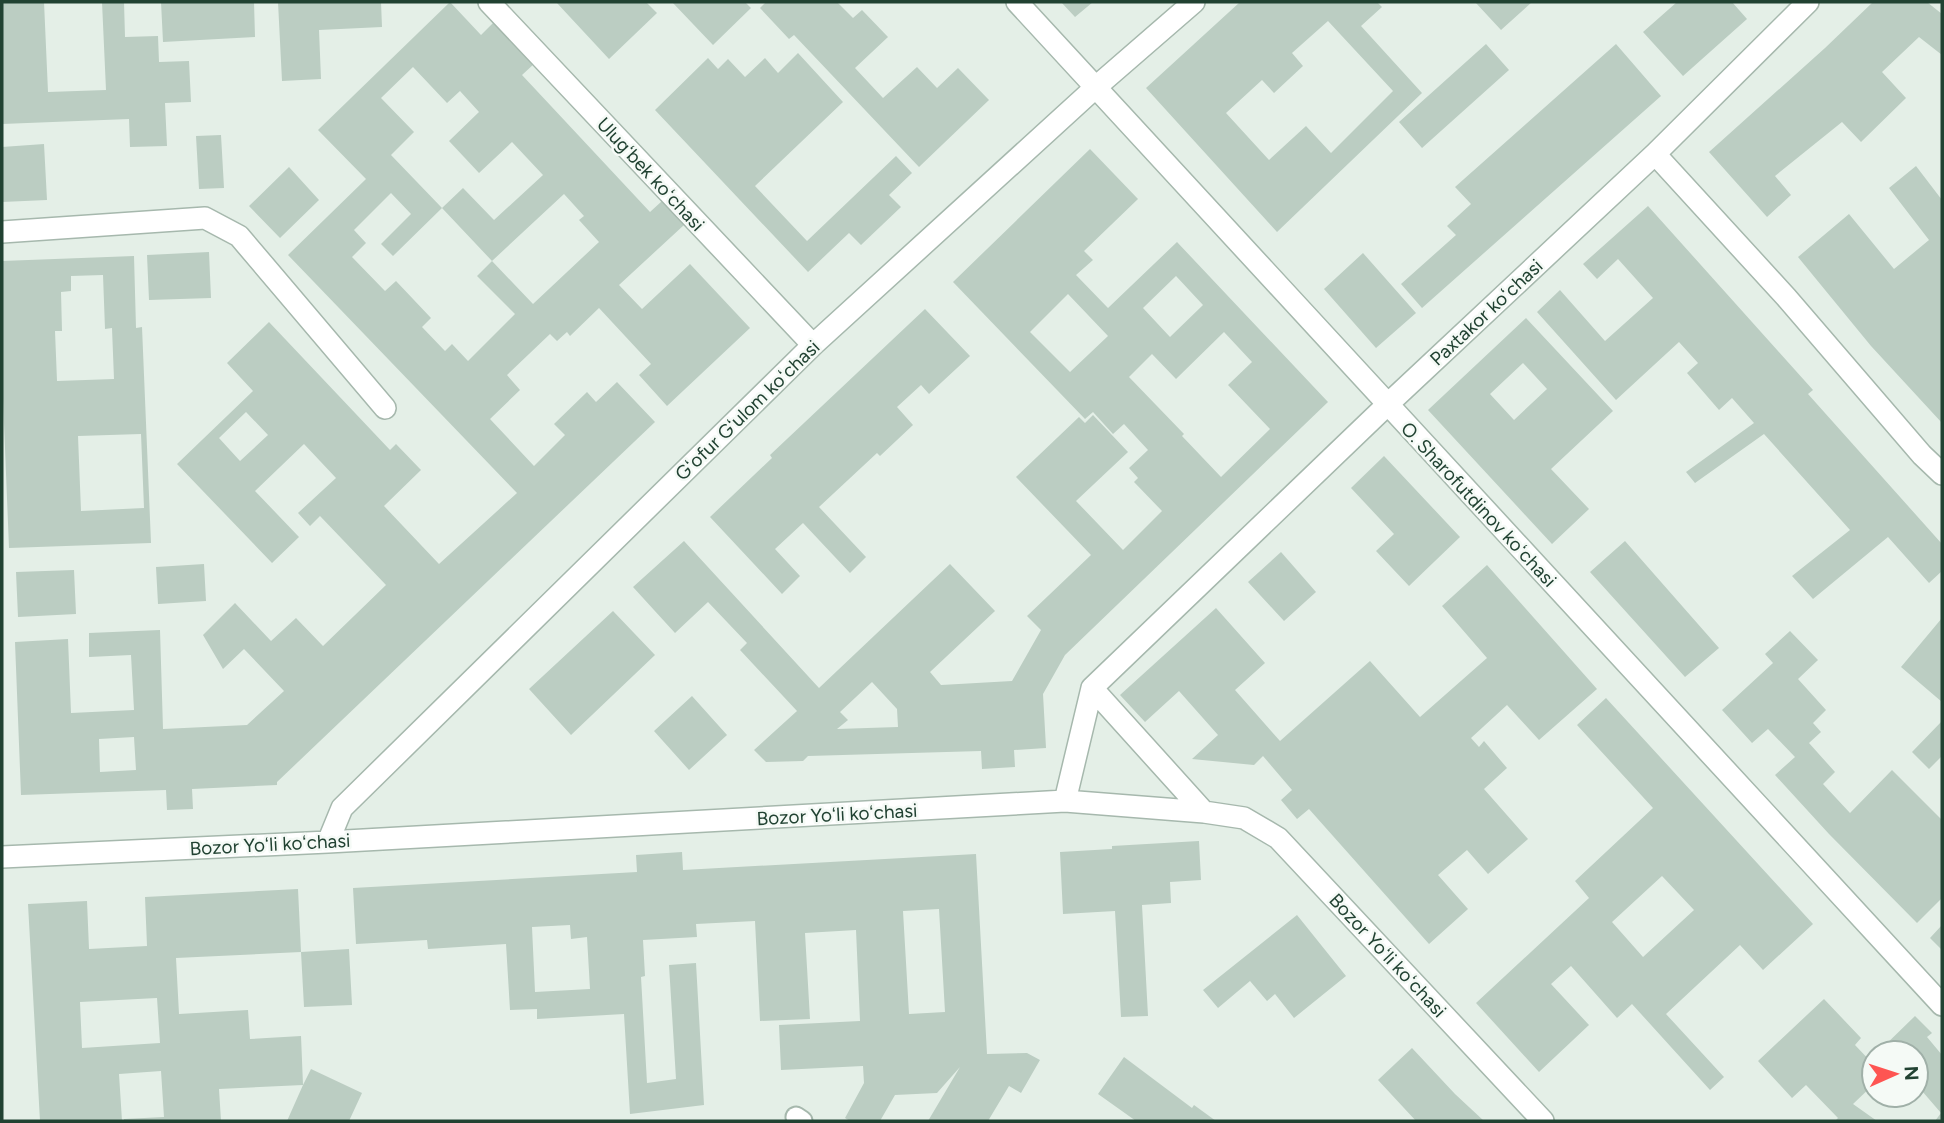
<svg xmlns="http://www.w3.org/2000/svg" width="1944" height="1123" viewBox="0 0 1944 1123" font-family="Figtree,sans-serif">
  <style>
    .building { fill: #bbcdc2; fill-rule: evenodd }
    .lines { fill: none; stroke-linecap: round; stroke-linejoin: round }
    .lane-casing { stroke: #a6b8ad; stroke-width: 23 }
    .street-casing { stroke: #a6b8ad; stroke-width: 24 }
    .lane { stroke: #fff; stroke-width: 19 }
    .street { stroke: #fff; stroke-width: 21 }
    .labels { text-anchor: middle; stroke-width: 5; stroke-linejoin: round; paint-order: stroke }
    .street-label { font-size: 19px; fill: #214232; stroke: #f5faf6 }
  </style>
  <rect width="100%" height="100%" fill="#e4efe7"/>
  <path class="building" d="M2,2H44L48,92L106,90L102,2H124L125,37L158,36L159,62L189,61L191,102L165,103L167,146L130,147L129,119L2,124Z
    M161,2H254L255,37L163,42Z
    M278,2H381L382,27L319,30L321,79L282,81Z
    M450,2L481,35L495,21L535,63L522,75L551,106L650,212L662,201L684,225L619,285L642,309L690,264L750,328L667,406L639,375L651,364L599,308L570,336L567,332L557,341L550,334L507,375L520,390L490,419L534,466L565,435L554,424L587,392L596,402L617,382L655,422L277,782V785L192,789L193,809L167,810L166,790L21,795L15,642L68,639L71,713L134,710L131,655L89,657V633L160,630L163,729L247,725L284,691L244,649L223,669L203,635L235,603L271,641L296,618L323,646L386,585L320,516L310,526L298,513L336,478L304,444L255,491L299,537L272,563L177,464L253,391L227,363L269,322L390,450L396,444L421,470L384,506L439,564L517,493L288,255L366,179L318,130ZM413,67L447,103L460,91L479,112L449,141L479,173L512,142L543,175L494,220L463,188L442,208L391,155L414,132L381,98ZM391,193L411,214L381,244L393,256L442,208L492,261L564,194L584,216L579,220L599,242L533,304L492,261L477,276L515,314L468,361L452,344L445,351L422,327L431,318L396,281L385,291L352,257L366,243L354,230ZM246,412L268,435L240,461L219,438ZM134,737L136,770L100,772L99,739Z
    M556,2H646L657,13L609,59Z
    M672,2H745L751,8L713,45Z
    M766,2H837L853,18L862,10L888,37L855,68L883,98L917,67L937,88L958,68L989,100L919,167L794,35L789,39L760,8Z
    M1061,2H1093L1075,17Z
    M1240,2H1377L1382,7L1361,26L1422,93L1277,232L1146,88ZM1328,21L1393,91L1331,153L1306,126L1269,160L1226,113L1262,80L1274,93L1303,66L1292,53Z
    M1475,2H1532L1501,30Z
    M1677,2H1732L1747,19L1683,76L1643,32Z
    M1873,2H1927L1942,14V55L1919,37L1882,72L1906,98L1861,142L1842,122L1775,176L1791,195L1767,217L1709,152L1825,48Z
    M1486,44L1509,70L1422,148L1399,122Z
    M1616,44L1661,96L1422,308L1401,284L1456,235L1447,226L1471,204L1455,187Z
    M798,53L843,102L755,186L807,241L896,156L912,173L889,195L901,207L861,245L849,233L808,272L655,110L708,58L718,69L728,59L745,77L765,58L778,73Z
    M221,135L224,188L199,189L196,136Z
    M44,144L47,200L2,202V147Z
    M1090,149L1138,199L1084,251L1093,260L1076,275L1108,308L1177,242L1328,402L1065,655L1043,694L1046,748L1014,750L1015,767L982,769L981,751L808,756L803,761L766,762L754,750L797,711L740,650L747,643L708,602L675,633L633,587L684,541L819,688L950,564L995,611L930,672L941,685L1012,681L1041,630L1027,616L1091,555L1016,477L1079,417L1085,423L1093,415L1128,452L1076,501L1123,550L1162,511L1134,482L1138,478L1129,468L1148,450L1124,424L1113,434L1093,412L1085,419L953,282ZM1176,276L1203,305L1170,337L1143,308ZM1068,294L1108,336L1070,372L1030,332ZM1224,332L1252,362L1228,385L1270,429L1221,477L1182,436L1184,434L1129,377L1152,354L1176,379ZM872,682L897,709L898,727L837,729L848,720L840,712Z
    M1916,166L1942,200V423L1871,346L1798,257L1849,214L1894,269L1929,240L1889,188Z
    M289,167L319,200L280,238L249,206Z
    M1648,206L1813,390L1808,394L1942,544V571L1929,583L1888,537L1813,599L1792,576L1850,530L1764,434L1695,483L1686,472L1754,423L1732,398L1719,410L1687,373L1698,363L1679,342L1616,400L1537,312L1560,290L1605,341L1653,298L1618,259L1597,279L1583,264Z
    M209,252L211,298L149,300L147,255Z
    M1363,253L1416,313L1376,348L1324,289Z
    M134,256L136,328L142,327L151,543L9,548L2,374V261ZM103,275L105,329L112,328L114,379L57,381L55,331H62L61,292L71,291V276ZM141,434L144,508L81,511L78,436Z
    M925,309L970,356L929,394L921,385L897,407L913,425L880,456L877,453L819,507L866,557L850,573L803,523L775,549L800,576L782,594L710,517L772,458L770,455Z
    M1526,318L1613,411L1551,469L1589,509L1552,544L1428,410ZM1523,363L1547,389L1514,420L1490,394Z
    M1384,456L1460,537L1409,586L1376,551L1394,534L1351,488Z
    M1625,541L1719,648L1685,677L1590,572Z
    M1281,552L1316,592L1284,621L1248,582Z
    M204,564L206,601L158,604L156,567Z
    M1487,565L1597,689L1539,740L1507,705L1471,738L1479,747L1484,741L1507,768L1484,789L1528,839L1488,874L1467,850L1438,875L1468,909L1429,944L1309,809L1297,819L1281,800L1292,790L1263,756L1254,765L1192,759L1218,735L1179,691L1145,722L1120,695L1216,608L1265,663L1235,690L1280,741L1370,661L1420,717L1487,658L1442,606Z
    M74,570L76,614L18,617L16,572Z
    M613,611L655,655L571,735L529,689Z
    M1942,618V702L1901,667Z
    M1790,631L1818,660L1798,679L1826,710L1813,723L1821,732L1809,743L1835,772L1823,784L1850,813L1892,770L1942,820V898L1917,923L1829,834L1775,775L1795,757L1768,729L1752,743L1722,710L1773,663L1765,654Z
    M692,696L727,735L689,770L654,731Z
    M1606,698L1813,924L1763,970L1740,945L1666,1014L1724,1077L1710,1090L1632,1004L1617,1018L1571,966L1551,984L1589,1025L1539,1072L1476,1003L1589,898L1575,881L1653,808L1577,725ZM1662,876L1694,910L1643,957L1612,922Z
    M1942,721V756L1929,769L1912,752Z
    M1199,841L1201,880L1170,882L1171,903L1142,905L1148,1016L1121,1017L1115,911L1063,914L1060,852L1112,849V846Z
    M682,852L683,870L976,854L987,1054L1027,1053L1040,1060L1021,1093L1009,1086L988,1121H928L960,1067L937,1093L895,1095L880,1121H850L845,1118L864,1083L863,1066L781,1070L779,1025L860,1021L856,930L805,933L810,1019L760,1021L755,921L696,924L697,937L643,940L645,976L641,977L647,1083L676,1079L669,965L696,963L704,1105L630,1114L624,1014L537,1019V1009L510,1010L506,944L428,949L427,940L356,944L353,888L637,872L636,855ZM939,909L945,1012L909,1014L903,911ZM570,925L571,939L587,937L590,989L535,992L532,927Z
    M298,889L301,952L176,958L179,1014L248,1010L250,1039L301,1036L303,1085L311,1069L362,1093L349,1121H287L303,1085L219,1089L221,1121H124V1119L164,1117L161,1071L119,1074L122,1121H40L28,904L87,901L89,949L147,946L145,897ZM157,998L160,1043L82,1048L80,1002Z
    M1297,915L1346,976L1294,1018L1275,994L1267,1001L1250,981L1218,1008L1203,990Z
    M1942,925V950L1930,938Z
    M349,949L352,1005L304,1007L301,952Z
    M1824,999L1861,1038L1855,1045L1874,1065V1084L1853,1104L1877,1121H1835L1838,1118L1806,1085L1792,1098L1758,1061Z
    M1915,1016L1932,1033L1927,1037L1942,1055V1121H1935L1941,1113L1916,1084V1053H1877Z
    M1412,1048L1455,1094L1484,1121H1416L1378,1080Z
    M1124,1057L1192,1108L1194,1105L1216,1121H1136L1098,1094Z"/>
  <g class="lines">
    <defs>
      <path id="lane" d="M796,1117L802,1121"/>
      <path id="street" d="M489,2L813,345
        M1017,2L1942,1005
        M1655,154L1808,2
        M2,232L205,218L239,236L385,408
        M1092,688L1204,812
        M1065,801L1092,688L1387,405L1655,154L1786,297L1922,455L1942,474
        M328,842L342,808L813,345L1096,87L1194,2
        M2,857L328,842L1065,801L1204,812L1244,818L1278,838L1543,1121"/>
    </defs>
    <use href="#lane" class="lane-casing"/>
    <use href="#street" class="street-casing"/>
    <use href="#lane" class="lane"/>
    <use href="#street" class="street"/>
  </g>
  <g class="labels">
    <g class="street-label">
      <text transform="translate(651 174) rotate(47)" y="7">Ulugʻbek koʻchasi</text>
      <text transform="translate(1486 312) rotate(-43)" y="7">Paxtakor koʻchasi</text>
      <text transform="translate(747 410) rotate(-44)" y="7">Gʻofur Gʻulom koʻchasi</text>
      <text transform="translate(1479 504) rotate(47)" y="7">O. Sharofutdinov koʻchasi</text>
      <text transform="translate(837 814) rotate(-3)" y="7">Bozor Yoʻli koʻchasi</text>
      <text transform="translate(270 844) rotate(-3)" y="7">Bozor Yoʻli koʻchasi</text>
      <text transform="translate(1388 955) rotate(47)" y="7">Bozor Yoʻli koʻchasi</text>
    </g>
  </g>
  <rect width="1944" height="1123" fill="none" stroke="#214232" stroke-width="7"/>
  <g transform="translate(1895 1074) rotate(87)"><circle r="33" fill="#f5faf6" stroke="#a0b0a8" stroke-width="2"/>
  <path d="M0-5L12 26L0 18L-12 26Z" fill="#fe5552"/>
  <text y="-10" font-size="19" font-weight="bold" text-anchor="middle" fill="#214232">N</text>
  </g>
</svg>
